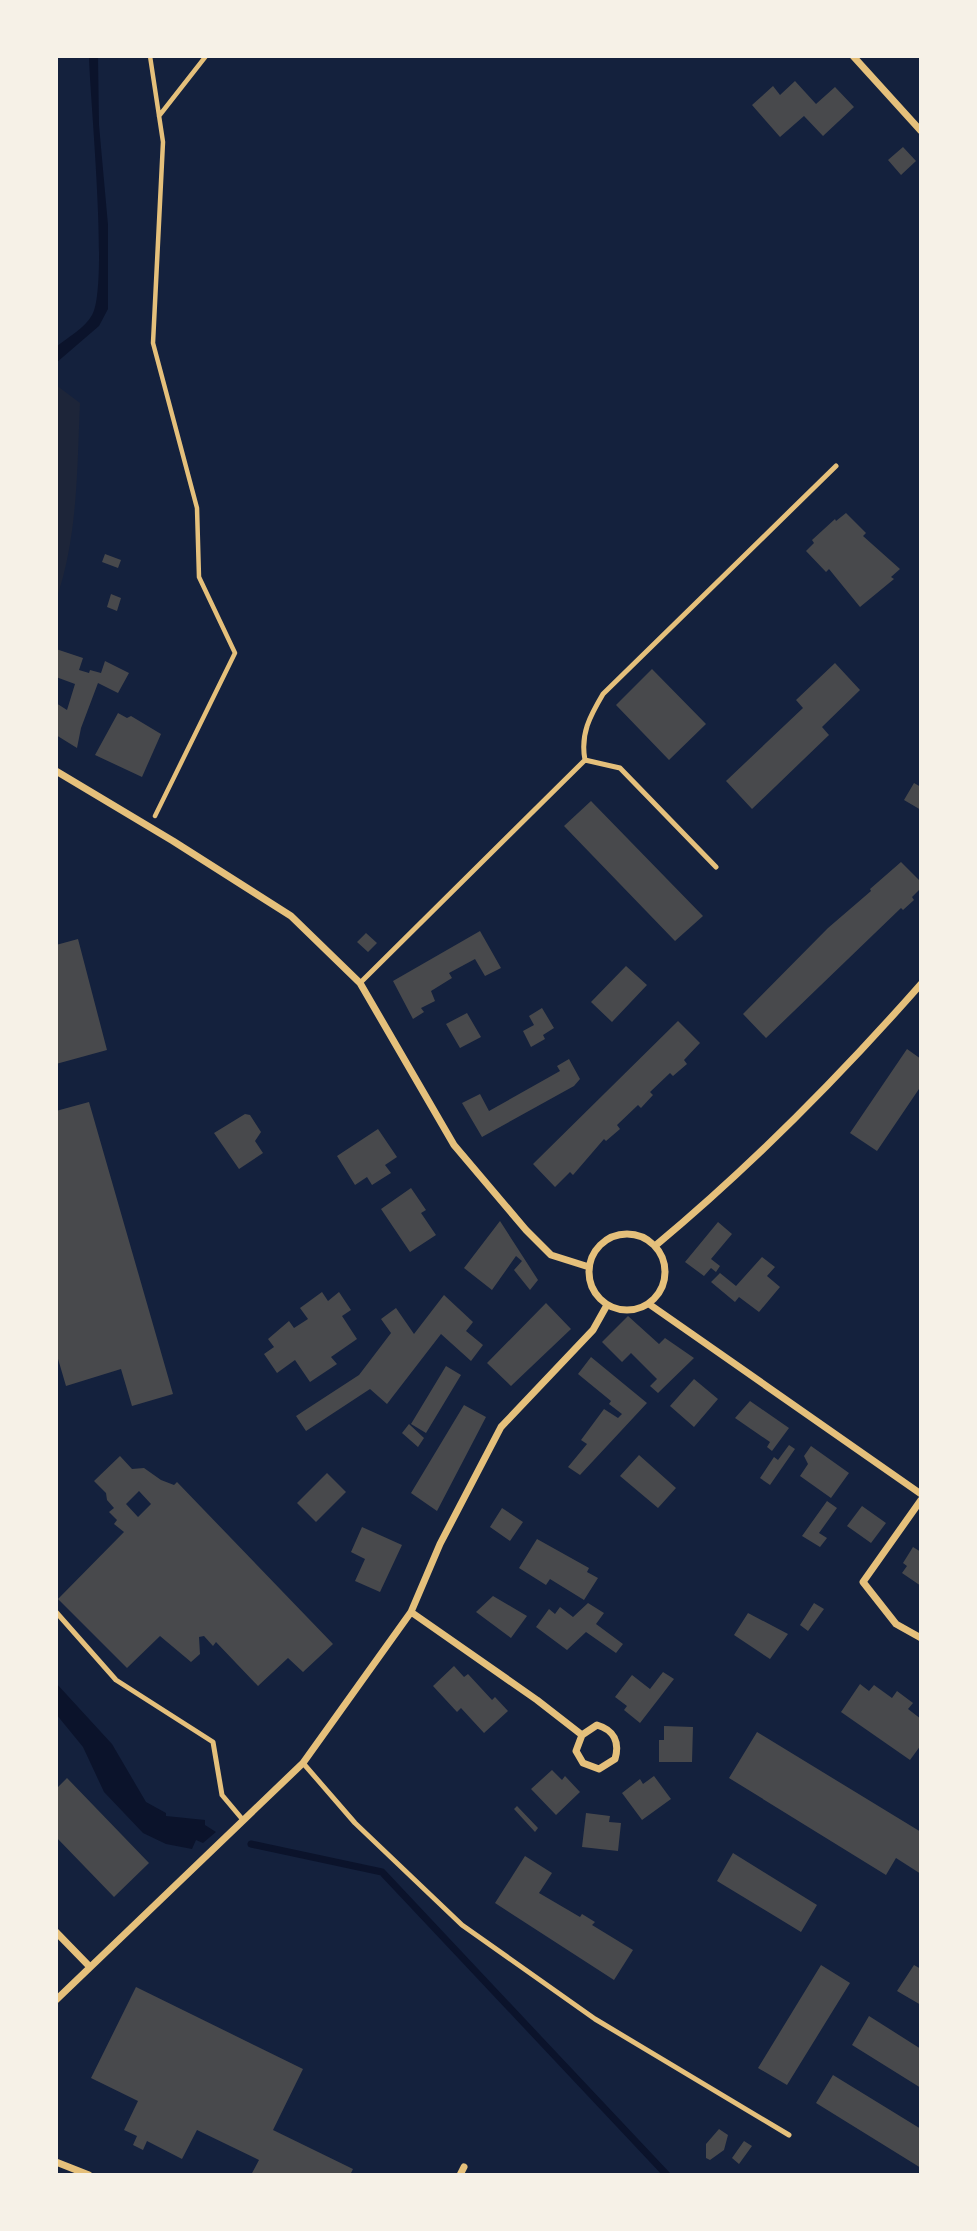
<svg xmlns="http://www.w3.org/2000/svg" width="977" height="2231" viewBox="0 0 977 2231" font-family="'Golos Text',sans-serif">
  <style>
    .green { fill: #1d2539 }
    .water { fill: #0b132b }
    .lines { fill: none; stroke-linecap: round; stroke-linejoin: round }
    .stream { stroke: #0b132b; stroke-width: 7 }
    .building { fill: #48494c; fill-rule: evenodd }
    .path { stroke: #e5c07b; stroke-width: 4.5 }
    .service { stroke: #e5c07b; stroke-width: 5 }
    .minor { stroke: #e5c07b; stroke-width: 7 }
  </style>
  <rect width="100%" height="100%" fill="#14213d"/>
  <path class="green" d="M56,385L80,403C77,470 78,537 56,600Z"/>
  <path class="water" d="M89,56H98L99,125L108,225V309L99,326L56,363V347C67,338 85,328 92,315C109,287 90,100 89,56Z
    M56,1683L112,1744L146,1802L166,1813V1816L205,1820V1825L216,1832L203,1843L196,1840L192,1849L166,1844L143,1833L104,1792L83,1747L56,1714Z"/>
  <g class="lines">
    <path class="stream" d="M251,1844L382,1872L667,2175"/>
  </g>
  <path class="building" d="M795,81L816,104L835,87L854,107L823,136L804,116L780,137L752,105L773,86L780,95Z
    M903,147L916,161L901,175L888,160Z
    M846,513L866,533L863,536L900,569L891,577L894,579L860,607L829,569L826,572L806,551L814,543L812,540L835,519L836,521Z
    M105,554L121,560L118,568L102,562Z
    M111,594L121,598L117,611L107,607Z
    M56,649L83,658L79,670L89,673L90,670L101,673L105,661L129,673L118,693L98,683L81,728L77,748L56,735V703L67,710L75,684L56,677Z
    M835,663L860,690L822,727L829,735L752,809L726,781L803,708L796,700Z
    M652,669L706,724L669,760L616,705Z
    M118,713L127,718L131,716L161,734L142,777L95,755Z
    M914,783L921,787V810L904,800Z
    M591,801L703,916L675,941L564,826Z
    M901,862L921,882V888L912,897L914,900L903,910L901,908L766,1038L743,1014L828,928L871,891L870,889Z
    M480,931L501,968L485,976L475,959L449,973L452,978L431,991L435,1001L421,1008L424,1012L413,1019L393,981Z
    M366,933L377,943L368,952L357,942Z
    M78,939L107,1050L56,1064V945Z
    M626,966L647,985L612,1022L591,1002Z
    M542,1008L554,1028L543,1035L545,1039L531,1047L523,1031L534,1025L529,1016Z
    M467,1013L481,1037L460,1048L446,1024Z
    M678,1021L700,1043L684,1060L687,1064L673,1076L670,1073L650,1092L653,1095L641,1108L638,1105L617,1125L620,1129L606,1141L604,1139L573,1175L570,1172L555,1187L533,1164Z
    M907,1049L921,1059V1086L877,1151L850,1133Z
    M569,1059L580,1079L574,1086L482,1137L462,1103L480,1094L489,1111L560,1071L557,1066Z
    M89,1102L173,1394L132,1406L121,1369L66,1386L56,1352V1111Z
    M245,1114L250,1115L261,1132L255,1141L263,1153L239,1169L214,1133Z
    M378,1129L397,1157L385,1165L391,1173L372,1185L367,1177L355,1185L337,1156Z
    M411,1188L426,1210L421,1213L436,1235L410,1252L381,1209Z
    M500,1221L538,1280L530,1290L514,1270L522,1261L516,1256L492,1290L464,1268Z
    M718,1222L732,1234L711,1259L720,1266L716,1272L711,1268L704,1276L685,1262Z
    M762,1257L775,1267L767,1276L780,1287L759,1312L739,1297L735,1302L711,1282L720,1273L736,1286Z
    M322,1292L328,1301L339,1292L351,1310L342,1316L357,1339L331,1357L337,1364L310,1382L295,1360L277,1373L264,1354L274,1347L268,1339L289,1321L294,1328L308,1319L300,1308Z
    M444,1295L473,1322L466,1331L483,1345L471,1361L441,1334L387,1404L370,1389L306,1431L296,1416L359,1375L391,1333L381,1319L396,1308L414,1334Z
    M546,1303L571,1329L511,1386L487,1363Z
    M628,1316L659,1344L665,1338L694,1358L658,1393L650,1386L657,1379L631,1353L622,1362L602,1342Z
    M591,1357L647,1403L580,1475L568,1467L587,1444L581,1440L604,1409L618,1418L622,1414L609,1404L611,1401L578,1374Z
    M446,1366L461,1375L426,1433L411,1424Z
    M694,1379L718,1399L694,1427L670,1406Z
    M750,1401L789,1428L772,1451L767,1447L770,1442L735,1418Z
    M464,1405L486,1417L437,1511L411,1493Z
    M409,1424L424,1438L418,1447L402,1433Z
    M789,1445L795,1449L770,1485L760,1478L774,1457L778,1460Z
    M811,1446L849,1473L831,1498L800,1476L808,1464L804,1456Z
    M639,1455L676,1488L658,1508L620,1476Z
    M120,1456L132,1469L144,1468L161,1480L174,1485L177,1482L333,1644L303,1672L288,1658L258,1686L216,1642L213,1646L204,1636L199,1637L200,1654L191,1662L160,1636L127,1668L58,1599L124,1532L114,1524L117,1520L109,1512L114,1508L107,1500L106,1493L94,1481ZM139,1491L151,1504L138,1517L126,1504Z
    M327,1473L346,1492L316,1522L297,1503Z
    M827,1501L837,1508L819,1533L827,1538L820,1547L802,1536Z
    M862,1506L886,1523L871,1543L847,1526Z
    M502,1508L523,1522L510,1541L490,1527Z
    M362,1527L402,1545L380,1592L355,1581L365,1559L351,1552Z
    M537,1539L589,1568L587,1572L598,1578L584,1600L550,1579L546,1585L519,1568Z
    M913,1547L921,1552V1586L902,1573L907,1566L903,1563Z
    M493,1596L527,1616L511,1638L476,1612Z
    M588,1603L604,1613L596,1624L623,1644L616,1653L586,1632L567,1650L536,1627L549,1609L555,1614L560,1607L573,1617Z
    M814,1603L824,1609L808,1631L800,1625Z
    M748,1613L788,1634L770,1659L734,1635Z
    M454,1666L464,1677L468,1674L492,1700L495,1697L508,1711L484,1733L461,1708L457,1712L433,1686Z
    M663,1672L674,1679L640,1723L624,1710L627,1706L615,1697L632,1675L650,1689Z
    M860,1684L869,1691L874,1685L892,1698L897,1691L913,1703L908,1709L921,1719V1745L910,1760L841,1712Z
    M664,1726L693,1727L692,1762H659V1740H664Z
    M757,1732L921,1832V1874L896,1858L886,1875L729,1778Z
    M552,1770L562,1780L565,1776L580,1792L556,1815L531,1789Z
    M654,1776L671,1799L642,1820L622,1793L640,1779L643,1784Z
    M67,1778L149,1863L114,1897L56,1837V1789Z
    M517,1806L538,1828L535,1832L514,1809Z
    M586,1813L610,1816L609,1822L621,1823L618,1851L582,1847Z
    M733,1853L817,1905L801,1932L717,1881Z
    M525,1856L552,1873L539,1893L580,1917L582,1914L595,1922L592,1925L633,1950L614,1980L495,1903Z
    M821,1965L850,1983L787,2085L758,2068Z
    M914,1965L921,1969V2005L897,1991Z
    M136,1987L303,2069L273,2130L353,2169L350,2175H251L259,2160L197,2130L182,2159L147,2141L143,2150L133,2145L137,2136L124,2130L138,2101L91,2078Z
    M869,2016L921,2049V2088L852,2045Z
    M833,2075L921,2129V2168L816,2103Z
    M719,2129L728,2135L724,2150L710,2160L706,2158V2144Z
    M744,2141L752,2146L739,2164L732,2158Z"/>
  <g class="lines">
    <path class="path" d="M150,56L163,142L153,343L197,508L199,577L235,653L155,816
      M159,116L206,56"/>
    <path class="service" d="M585,760L620,768L716,867
      M360,983L585,760C580,734 590,716 603,694L836,466
      M56,1612L116,1680L213,1742L222,1795L243,1820
      M303,1763L355,1823L462,1925L595,2019L789,2135"/>
    <path class="minor" d="M853,56L921,131
      M56,771L173,841L291,916L360,983L454,1145L526,1230L551,1255L589,1267
      M589 1272a38 38 0 1 1 76 0a38 38 0 1 1-76 0Z
      M655,1246C750,1167 839,1077 921,984
      M649,1304L921,1494
      M921,1500L863,1582L896,1624L921,1638
      M411,1612L537,1700L582,1735L576,1751L583,1763L599,1769L615,1759C620,1742 614,1730 597,1725L582,1735
      M56,1932L90,1967
      M56,2000L303,1763L411,1612L440,1544L501,1427L593,1330L607,1305
      M56,2162L89,2175
      M460,2175L464,2167"/>
  </g>
  <rect width="977" height="2231" fill="none" stroke="#f6f1e7" stroke-width="116"/>
</svg>
